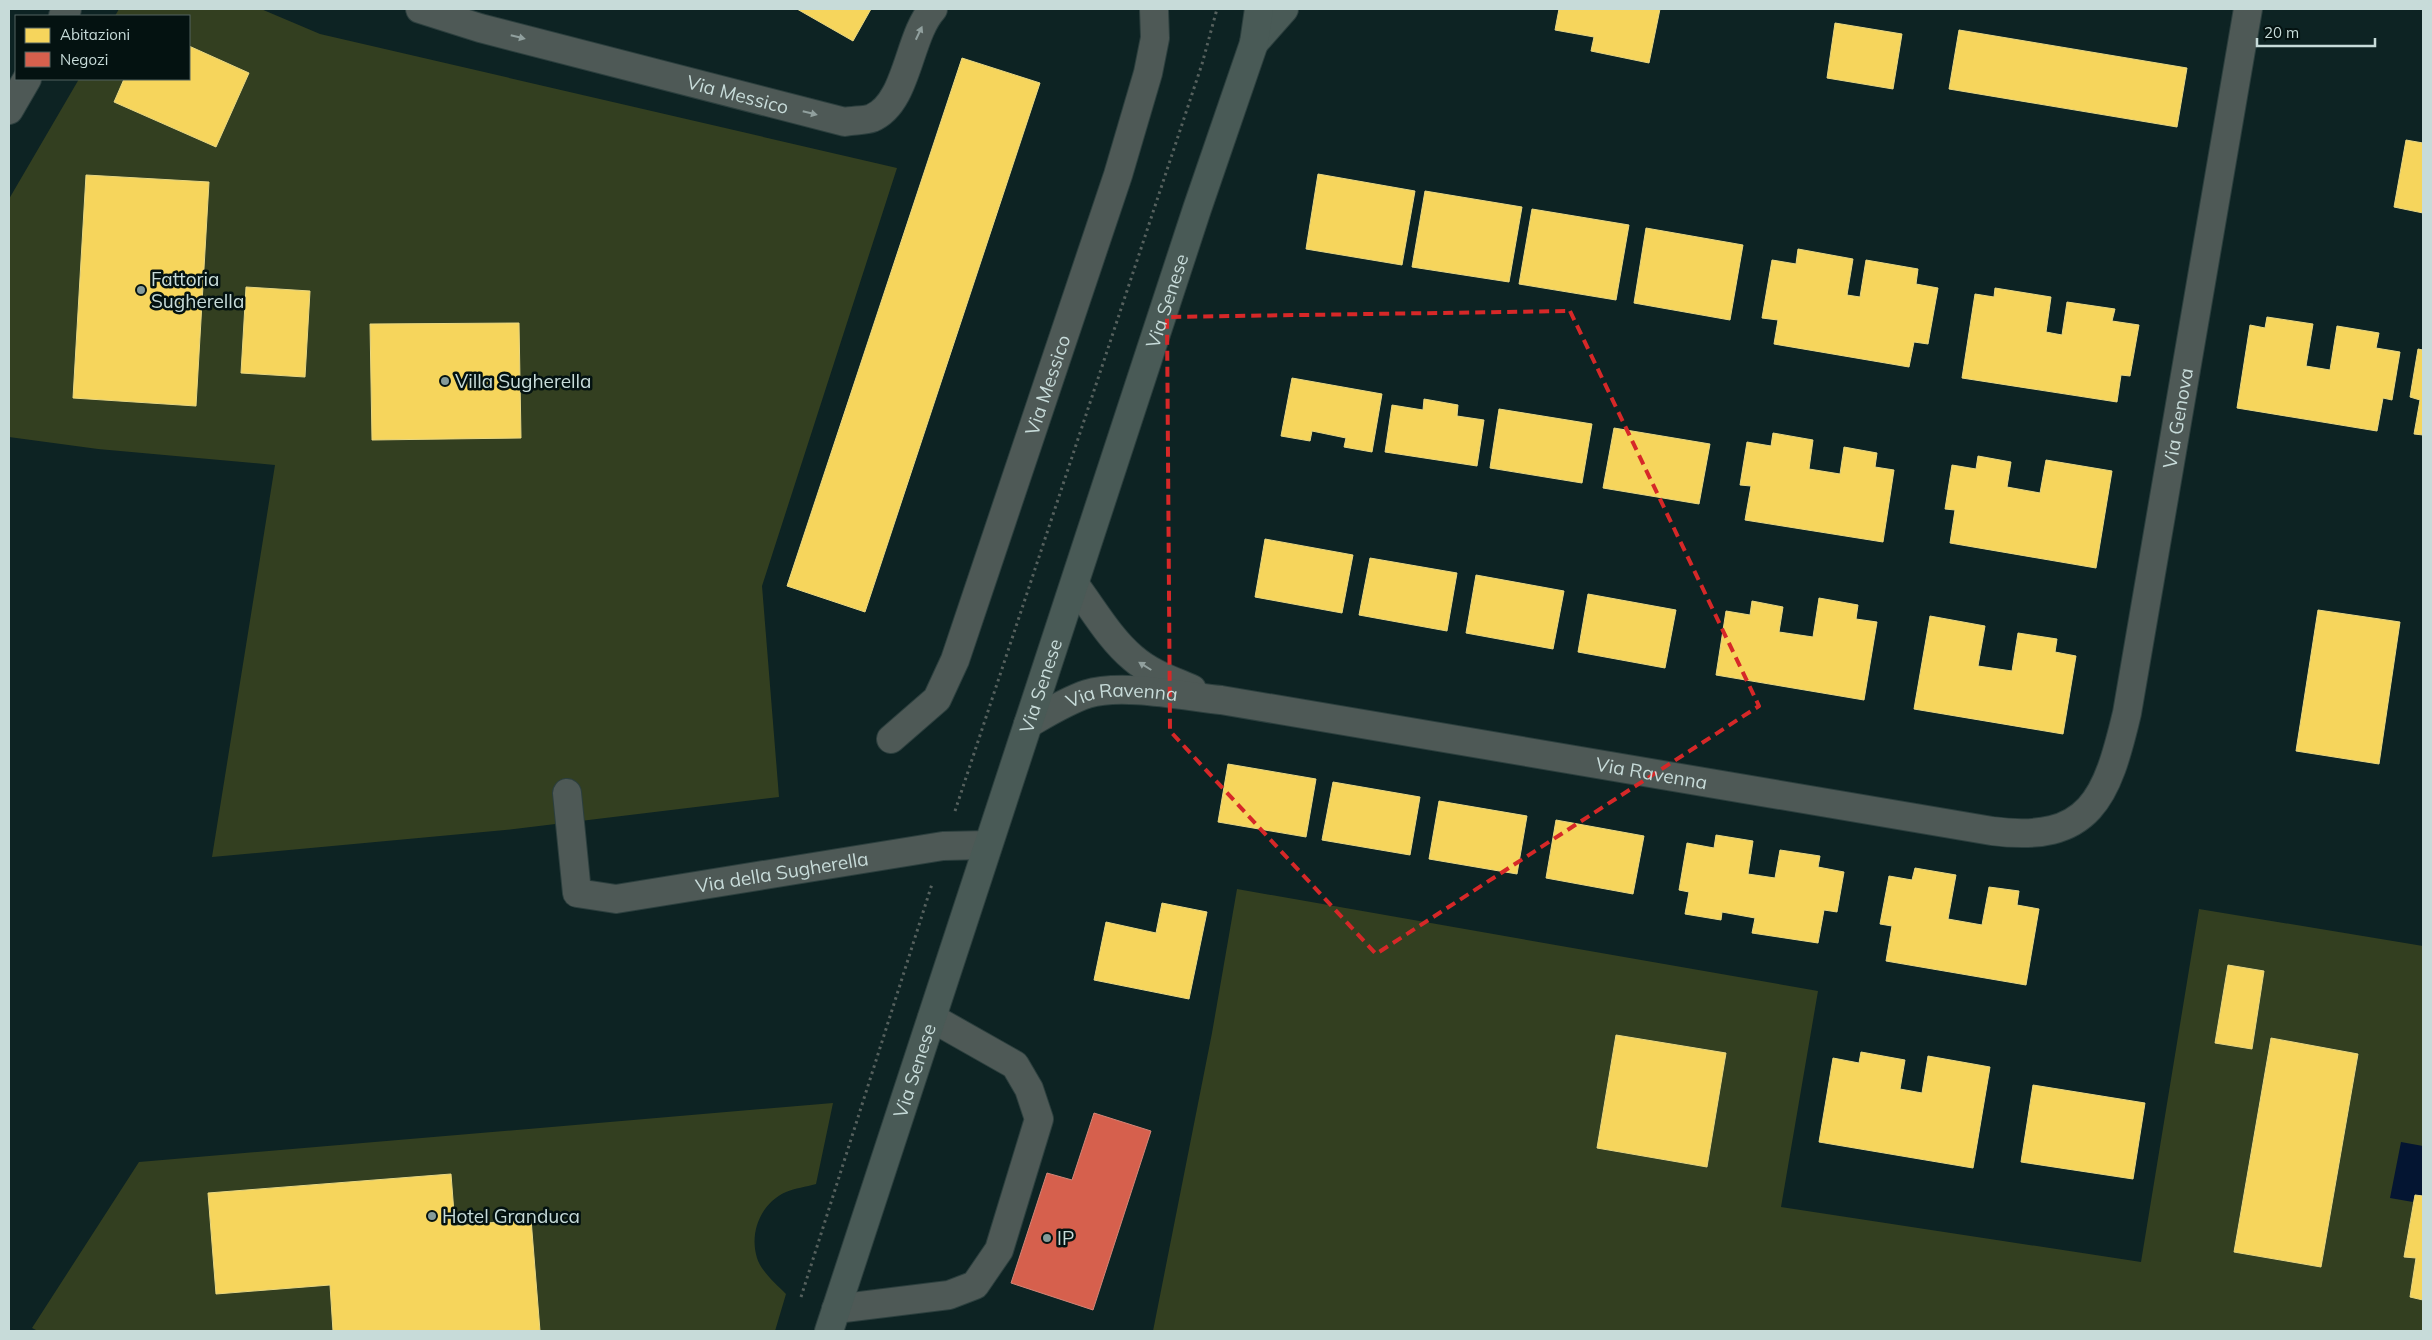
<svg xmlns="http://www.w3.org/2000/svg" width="2432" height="1340" viewBox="0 0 2432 1340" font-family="Mulish,sans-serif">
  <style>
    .green { fill: #333f20 }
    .water { fill: #041532 }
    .homes { fill: #f6d55c; stroke: #e8d782 }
    .shops { fill: #d6604d; stroke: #d28577 }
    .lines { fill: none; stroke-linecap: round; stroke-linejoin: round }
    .minor-casing { stroke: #2c3f3e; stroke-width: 30 }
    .major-casing { stroke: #2c3f3e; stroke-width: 30 }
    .path { stroke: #56615e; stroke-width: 3; stroke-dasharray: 2.5 4; stroke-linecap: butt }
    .minor { stroke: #4e5956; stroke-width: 28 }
    .major { stroke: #495a56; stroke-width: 28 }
    .oneway { fill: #91a09e }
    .marked { fill: none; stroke: #d62828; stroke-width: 4; stroke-dasharray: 10 6; stroke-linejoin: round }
    .poi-dot { fill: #869b99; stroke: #041211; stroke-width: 2 }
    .labels { text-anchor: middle; stroke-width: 5; stroke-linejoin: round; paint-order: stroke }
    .street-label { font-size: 19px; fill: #c7dbd9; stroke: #041211 }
    .poi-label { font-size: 19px; fill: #c7dbd9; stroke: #041211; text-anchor: start }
  </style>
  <rect width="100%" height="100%" fill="#0d2323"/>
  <path class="green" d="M119,9H261L320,34L897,168L762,586L779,797L505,830L212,857L275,465L98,449L9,437V199L79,79H189V16H115Z
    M1237,889L1818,991L1781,1207L2141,1262L2199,909L2423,946V1331H1153L1212,1033Z
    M833,1103L816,1184C806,1187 795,1188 786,1192C761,1203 749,1232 757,1258C761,1271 776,1284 786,1294L775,1331H38L32,1328L139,1162Z"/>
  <path class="water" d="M2401,1142L2423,1146V1196L2415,1195L2413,1202L2390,1198Z"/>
  <path class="homes" d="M797,9H871L853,41Z
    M1559,9H1660L1649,63L1591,51L1594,37L1555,30Z
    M1835,23L1902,34L1893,89L1827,78Z
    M1959,30L2187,68L2177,127L1949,89Z
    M189,46L249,73L216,147L114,102L124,79H189Z
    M962,58L1040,83L865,612L787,586Z
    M2406,140L2423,143V213L2394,207Z
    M1318,174L1415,191L1402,265L1306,249Z
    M86,175L209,182L196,406L73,398Z
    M1425,191L1522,207L1509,282L1412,267Z
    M1532,209L1629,225L1616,300L1519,284Z
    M1646,228L1743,245L1730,320L1634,303Z
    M1798,249L1853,259L1847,295L1860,297L1866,260L1918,269L1916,284L1938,288L1928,344L1914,342L1909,367L1774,344L1778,320L1762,318L1772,260L1796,264Z
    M246,287L310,291L305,377L241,373Z
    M1995,288L2051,297L2046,332L2062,335L2067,302L2115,309L2112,321L2139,325L2130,376L2121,375L2117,402L1962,378L1975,294L1994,297Z
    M2267,317L2313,324L2306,366L2330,370L2337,326L2379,333L2376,348L2400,352L2392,400L2383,398L2377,431L2237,408L2250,325L2265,328Z
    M519,323L521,438L372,440L370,324Z
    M2418,349L2423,350V435L2414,434L2420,400L2410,397Z
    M1292,378L1382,394L1372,452L1344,447L1346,438L1312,431L1310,441L1281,436Z
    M1424,399L1458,405L1457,416L1484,420L1477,466L1385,452L1392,405L1423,410Z
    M1499,409L1592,424L1582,483L1490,468Z
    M1614,428L1710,444L1699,504L1603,488Z
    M1773,433L1813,440L1809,469L1840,474L1844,447L1877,453L1875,467L1894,470L1883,542L1745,520L1751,486L1740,485L1747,442L1771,446Z
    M1978,456L2011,462L2007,487L2040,493L2046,460L2112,471L2096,568L1950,543L1955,510L1945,509L1952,465L1976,469Z
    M1265,539L1353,555L1342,613L1255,597Z
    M1370,558L1457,573L1447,631L1359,615Z
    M1476,575L1564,591L1553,649L1466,633Z
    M1588,594L1676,610L1665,668L1578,652Z
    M1819,598L1858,605L1856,619L1877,622L1864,700L1716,675L1726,611L1750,615L1752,601L1783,607L1779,632L1813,637Z
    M2318,610L2400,622L2379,764L2296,751Z
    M1930,616L1985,626L1978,666L2012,671L2018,633L2057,639L2055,652L2076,656L2063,734L1914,709Z
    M1228,764L1316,779L1306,837L1218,822Z
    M1333,782L1420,797L1410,855L1322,840Z
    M1439,801L1527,816L1517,874L1429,859Z
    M1556,820L1644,836L1633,894L1546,878Z
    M1716,835L1753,841L1748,874L1775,878L1780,850L1820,856L1818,867L1844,872L1837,912L1824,910L1818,943L1752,933L1755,918L1722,912L1721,920L1685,914L1689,892L1679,890L1687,843L1714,848Z
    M1915,868L1956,875L1948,919L1982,925L1989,887L2019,891L2017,905L2039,909L2026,985L1886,961L1892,926L1880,924L1889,876L1912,880Z
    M1162,903L1207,912L1189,999L1094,980L1106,922L1156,933Z
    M2228,965L2264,971L2252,1049L2215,1043Z
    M1616,1035L1726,1053L1707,1167L1597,1148Z
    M2271,1038L2358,1054L2321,1267L2234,1252Z
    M1861,1052L1905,1060L1900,1089L1922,1093L1928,1056L1990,1067L1973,1168L1819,1142L1833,1058L1859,1063Z
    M2033,1085L2145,1103L2133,1179L2021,1162Z
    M451,1174L455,1226L531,1219L540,1331H333L330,1285L216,1294L208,1193Z
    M2415,1195L2423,1196V1300L2410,1297L2416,1258L2404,1257Z"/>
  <path class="shops" d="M1094,1113L1151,1131L1093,1310L1011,1283L1047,1173L1072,1180Z"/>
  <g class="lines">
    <defs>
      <g id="minor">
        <path id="s1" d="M420,9L480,28L845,122C853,120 864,121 872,118C908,103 908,36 933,9"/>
        <path d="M63,16L67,9"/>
        <path d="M9,110L27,79"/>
        <path d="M1075,585C1093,609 1110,639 1133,658C1150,673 1171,680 1192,689"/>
        <path id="s2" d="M1028,724C1047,713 1066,701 1087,694C1121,683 1184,696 1221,700L1992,831C2091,844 2107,797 2127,713L2248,9"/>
        <path id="s3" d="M891,739L937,699L955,660L1118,175L1148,73L1155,38L1154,9"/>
        <path id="s4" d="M567,793L577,893L616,899L943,846L987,845"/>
        <path d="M836,1309L949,1295L975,1285L999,1250L1039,1119L1029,1089L1015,1065L932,1018"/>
      </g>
      <g id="major">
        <path d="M1254,43L1284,9"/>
        <path id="s5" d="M829,1331L1197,209L1254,43L1259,9"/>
      </g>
    </defs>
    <use href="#minor" class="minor-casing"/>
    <use href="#major" class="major-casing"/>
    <path class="path" d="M955,811L1202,64L1217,9
      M801,1297L932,884"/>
    <use href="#minor" class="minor"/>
    <use href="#major" class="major"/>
  </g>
  <defs><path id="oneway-solid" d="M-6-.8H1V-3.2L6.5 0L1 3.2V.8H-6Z" transform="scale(1.25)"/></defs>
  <g class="oneway">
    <use href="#oneway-solid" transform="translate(919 33) rotate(-65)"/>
    <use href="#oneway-solid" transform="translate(518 37) rotate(14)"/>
    <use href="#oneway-solid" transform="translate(810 113) rotate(14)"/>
    <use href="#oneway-solid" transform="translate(1145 666) rotate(-148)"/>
  </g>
  <path class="marked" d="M1570,311L1759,706L1376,954L1170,731L1167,317Z"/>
  <g class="poi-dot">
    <circle cx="141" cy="290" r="5"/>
    <circle cx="445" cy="381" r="5"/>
    <circle cx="432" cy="1216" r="5"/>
    <circle cx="1047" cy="1238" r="5"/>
  </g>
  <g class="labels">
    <g class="street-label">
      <text dy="7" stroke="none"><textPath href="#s1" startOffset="329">Via Messico</textPath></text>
      <text dy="7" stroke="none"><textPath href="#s5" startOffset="1084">Via Senese</textPath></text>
      <text dy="7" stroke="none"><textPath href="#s3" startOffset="394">Via Messico</textPath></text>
      <text dy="7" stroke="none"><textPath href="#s2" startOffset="1490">Via Genova</textPath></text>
      <text dy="7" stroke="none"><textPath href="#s5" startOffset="679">Via Senese</textPath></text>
      <text dy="7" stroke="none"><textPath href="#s2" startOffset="101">Via Ravenna</textPath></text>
      <text dy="7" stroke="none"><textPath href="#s2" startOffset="638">Via Ravenna</textPath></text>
      <text dy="7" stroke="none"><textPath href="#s4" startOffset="308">Via della Sugherella</textPath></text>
      <text dy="7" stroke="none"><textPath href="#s5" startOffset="274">Via Senese</textPath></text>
    </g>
    <g class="poi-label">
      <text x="151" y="286">Fattoria<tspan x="151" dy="22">Sugherella</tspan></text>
      <text x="455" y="388">Villa Sugherella</text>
      <text x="442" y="1223">Hotel Granduca</text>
      <text x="1057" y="1245">IP</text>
    </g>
  </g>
  <rect width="2432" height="1340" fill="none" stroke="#c7dbd9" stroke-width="20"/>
  <rect x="15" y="15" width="175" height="65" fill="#041211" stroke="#526261"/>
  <rect x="25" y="28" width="25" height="15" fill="#f6d55c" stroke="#526261"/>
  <text x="60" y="40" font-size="15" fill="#c7dbd9">Abitazioni</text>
  <rect x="25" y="52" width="25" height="15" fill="#d6604d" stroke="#526261"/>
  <text x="60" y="65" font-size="15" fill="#c7dbd9">Negozi</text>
  <path d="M2257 38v8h118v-8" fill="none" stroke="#c7dbd9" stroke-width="2.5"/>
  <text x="2264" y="38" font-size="15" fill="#c7dbd9" stroke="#041211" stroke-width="4" paint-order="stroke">20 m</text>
</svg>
